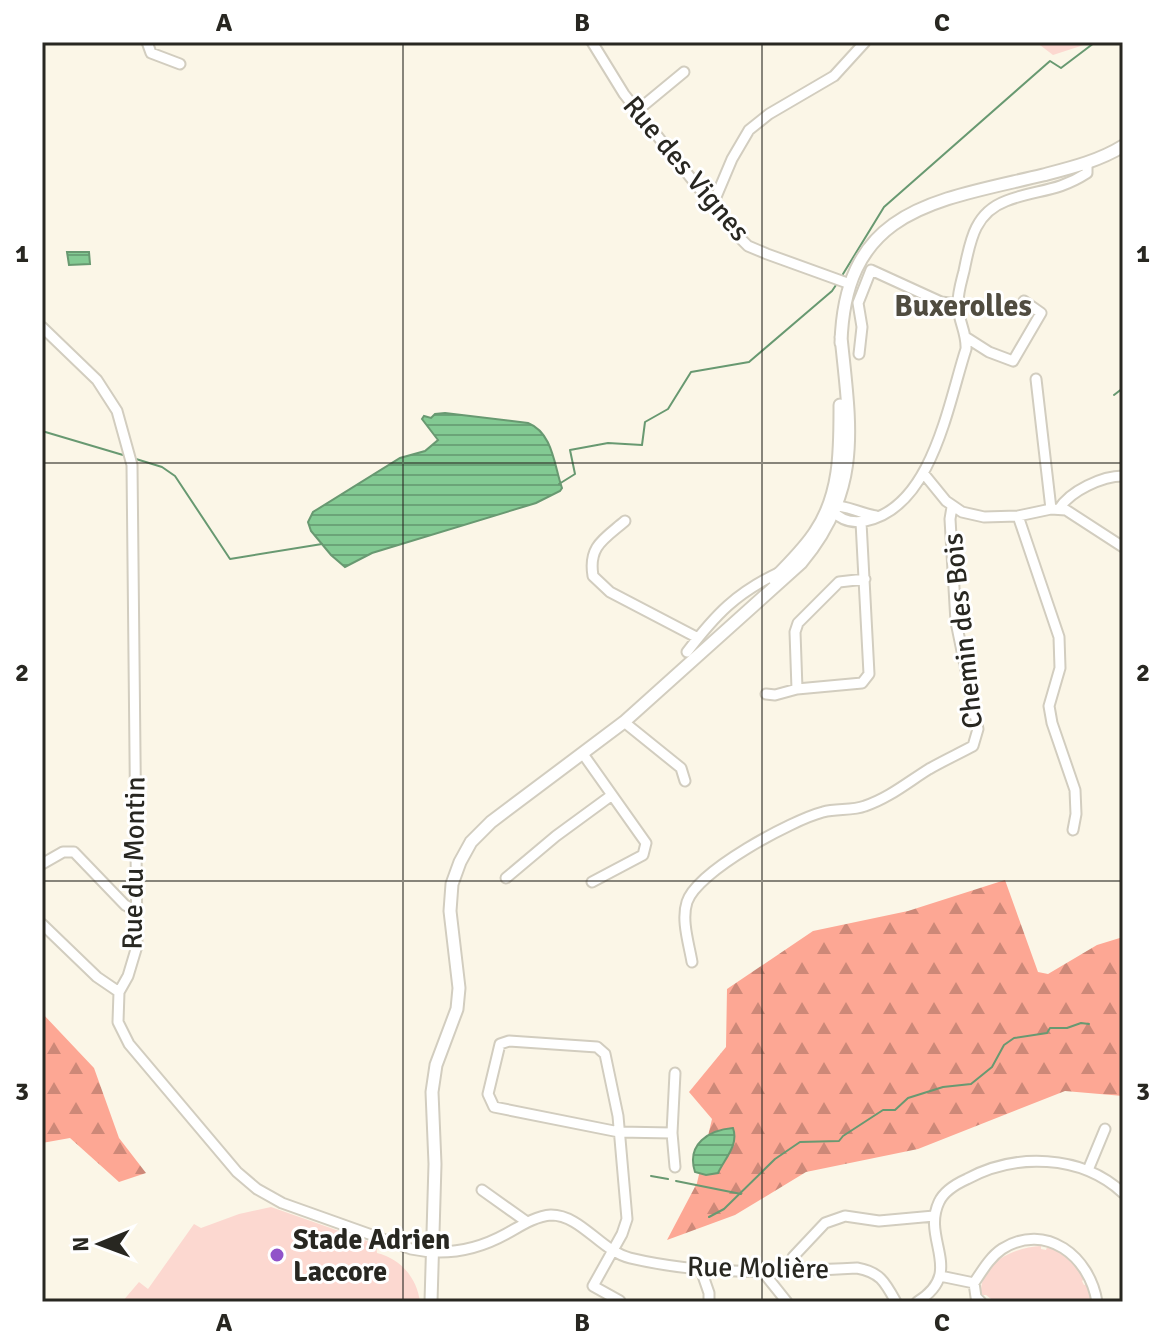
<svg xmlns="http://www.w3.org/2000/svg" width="1165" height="1344" viewBox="0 0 1165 1344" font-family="Signika,sans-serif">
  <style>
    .forest { fill: url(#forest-firs) }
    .green { fill: #fcd8d0 }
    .water { fill: url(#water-rules); stroke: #689971; stroke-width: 2 }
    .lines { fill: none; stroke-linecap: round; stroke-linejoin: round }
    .stream { stroke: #689971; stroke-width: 2 }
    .minor-casing { stroke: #d2cdbf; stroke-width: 13 }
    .tertiary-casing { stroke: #d2cdbf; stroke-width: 15 }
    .minor { stroke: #fff; stroke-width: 9 }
    .tertiary { stroke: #fff; stroke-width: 11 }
    .grid { fill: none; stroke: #282721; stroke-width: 2; stroke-opacity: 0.55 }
    .poi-dot { fill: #9153c9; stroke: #fff; stroke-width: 3 }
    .labels { text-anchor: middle; stroke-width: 6; stroke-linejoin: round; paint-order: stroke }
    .street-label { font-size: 28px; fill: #282721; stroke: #fff }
    .poi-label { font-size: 28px; font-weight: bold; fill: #282721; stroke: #fff; text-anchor: start }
    .neighbourhood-label { font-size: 30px; font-weight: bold; fill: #504c40; stroke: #fff }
    .neatline { fill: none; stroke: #282721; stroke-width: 3 }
    .grid-label { font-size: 26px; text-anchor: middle; font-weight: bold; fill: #282721 }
  </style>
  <defs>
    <pattern id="forest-firs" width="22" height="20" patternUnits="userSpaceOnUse" patternTransform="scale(2)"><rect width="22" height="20" fill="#fda794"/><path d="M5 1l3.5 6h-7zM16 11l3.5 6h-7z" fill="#cd8878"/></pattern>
    <pattern id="water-rules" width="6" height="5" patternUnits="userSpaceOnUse" patternTransform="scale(2)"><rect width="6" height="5" fill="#83ca93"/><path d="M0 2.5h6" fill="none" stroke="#6ba478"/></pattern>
  </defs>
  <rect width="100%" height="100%" fill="#fbf6e7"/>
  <path class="forest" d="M1005,880L1038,972L1048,974L1097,945L1123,937V1096L1065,1091L918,1149L806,1172L735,1215L667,1240L697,1183L712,1119L689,1092L726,1047L727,989L813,931L908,911Z
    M42,1013L94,1068L119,1138L146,1173L119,1182L70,1138L42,1143Z"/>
  <path class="green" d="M1036,42H1093L1053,55Z
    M271,1207L376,1244L377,1253C401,1259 417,1278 420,1302H122L139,1282L148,1289L194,1224L201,1228L239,1214Z
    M1041,1246V1249L1046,1250L1047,1247C1065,1253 1075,1263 1085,1278L1082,1281L1084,1285L1087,1284L1093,1302H995L986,1295H981C979,1263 1014,1247 1041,1246Z"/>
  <path class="water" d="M67,252H89L90,264L69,265Z
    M445,413L528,423C553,433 554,465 562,488L560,491L536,503L372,553L345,567L331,555L311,531L308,522L313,512L400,458L425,451L438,440L422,419L424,416L431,418L435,414Z
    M733,1128C739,1145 725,1158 718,1173L706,1175L695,1172C686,1144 709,1130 733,1128Z"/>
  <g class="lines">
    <path class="stream" d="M843,274L884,207L1050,61L1061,68L1094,43
      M1114,395L1123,388
      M42,431L123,455
      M136,459L162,467L175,476L230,559L322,544
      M559,484L575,474L570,450L608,443L642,445L645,422L668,409L691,372L749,362L832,291L836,285
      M651,1176L668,1179
      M676,1181L741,1194
      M709,1217L724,1209L775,1159L800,1142L839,1141L843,1136L883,1110H895L908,1098L943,1087L971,1084L992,1067L1004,1045L1014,1038L1047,1033L1050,1028H1067L1081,1023L1089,1024"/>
    <defs>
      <path id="minor" d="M147,42L151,53L180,64
        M592,42L624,94L733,231L748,246L767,254L850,284
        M638,110L684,72
        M713,204L732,159L749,130L769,114L834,76L865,42
        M42,327L97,380L117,411L132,465L137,946L128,976L119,992L118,1022L129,1044L237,1172L257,1189L282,1203L411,1249C444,1256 477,1250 506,1234C519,1227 535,1216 551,1215C581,1215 601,1251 630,1258C705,1276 781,1272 857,1268C880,1272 885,1282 896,1302
        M967,338L989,352L1013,361L1041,313L1024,301
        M859,354L862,327L858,303L871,270L941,302L958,304
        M1036,379L1051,509
        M924,474L946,501L962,512L984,517L1018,516L1051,509L1066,510L1123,547
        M1059,509C1070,491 1102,476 1123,476
        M876,516C859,513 846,505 829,505C836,518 849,524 865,521C932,508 948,404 966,349C967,334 959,322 958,307C957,295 961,283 964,271C970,242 974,213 1006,201C1036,189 1056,193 1087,173V163
        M1018,516L1059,637L1060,668L1049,706L1052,723L1075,790L1076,814L1073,830
        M625,521C604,539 588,546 593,576L610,592L698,638
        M861,522L869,674L862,683L797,689L795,632L798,623L839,582L865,579
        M687,652C716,614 736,593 780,572
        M766,694L775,695L797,689
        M624,722L681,768L685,781
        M583,754L646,843L643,855L592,882
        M42,864L63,852H74L125,905L136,911
        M506,878L556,836L612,795
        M42,924L97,977L119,992
        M692,962C689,944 681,920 687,902C697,871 792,820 823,812C836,808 852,811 865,806C889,798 908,782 929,769C943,761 958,754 973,746L978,729L956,622L950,519L952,507
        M675,1167L672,1133L675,1073
        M1088,1170L1105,1129
        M482,1190L527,1222
        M701,1270L709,1293V1302
        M787,1271L793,1257L825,1223L845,1216L879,1221L934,1216
        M763,1272L787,1302
        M940,1276L974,1283C982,1271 990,1257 1002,1249C1046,1221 1090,1257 1097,1302
        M974,1283L976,1297L981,1302
        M620,1301L593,1286L622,1234L627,1219L618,1116L605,1054L597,1047L509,1041L500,1044L488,1094L494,1107L619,1132L672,1133
        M917,1302C966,1272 921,1240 939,1202C944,1191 956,1184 967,1179C1015,1153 1081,1154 1123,1193"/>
      <path id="tertiary" d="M841,343C845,208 935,201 1043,175C1070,168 1099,161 1123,146
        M774,579C788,564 804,549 815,532C841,494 840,448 840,405
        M431,1302L435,1164L432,1092L436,1065L457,1009L459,988L450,911L452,884L460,862L471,842L491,822L624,722L801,563C863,489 850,426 841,337"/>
    </defs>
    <use href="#minor" class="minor-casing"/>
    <use href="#tertiary" class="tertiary-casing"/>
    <use href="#minor" class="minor"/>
    <use href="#tertiary" class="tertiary"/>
  </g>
  <path class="grid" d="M403,42V1302M762,42V1302M42,463H1123M42,881H1123"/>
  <circle class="poi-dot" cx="277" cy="1255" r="8"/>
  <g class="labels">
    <g class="street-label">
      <text transform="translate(687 168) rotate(50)" y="10">Rue des Vignes</text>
      <text transform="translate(962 631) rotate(-96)" y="10">Chemin des Bois</text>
      <text transform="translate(133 863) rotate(-89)" y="10">Rue du Montin</text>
      <text transform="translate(758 1267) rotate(1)" y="10">Rue Molière</text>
    </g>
    <g class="poi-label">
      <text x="293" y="1249">Stade Adrien<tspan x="293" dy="32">Laccore</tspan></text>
    </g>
    <g class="neighbourhood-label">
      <text x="963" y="316">Buxerolles</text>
    </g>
  </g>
  <rect width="1165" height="1344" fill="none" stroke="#ffffff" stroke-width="88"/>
  <g transform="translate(100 1244) rotate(269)" stroke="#ffffff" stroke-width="6" paint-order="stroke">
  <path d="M0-6L14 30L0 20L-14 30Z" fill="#282721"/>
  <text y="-12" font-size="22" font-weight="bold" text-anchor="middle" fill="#282721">N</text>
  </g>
  <rect x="44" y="44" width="1077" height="1256" class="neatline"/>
  <g class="grid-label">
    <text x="224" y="31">A</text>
    <text x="582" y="31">B</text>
    <text x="942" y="31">C</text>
    <text x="22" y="262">1</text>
    <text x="1143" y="262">1</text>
    <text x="22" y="681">2</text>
    <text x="1143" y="681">2</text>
    <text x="22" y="1100">3</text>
    <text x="1143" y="1100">3</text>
    <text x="224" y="1331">A</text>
    <text x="582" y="1331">B</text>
    <text x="942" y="1331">C</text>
  </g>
</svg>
